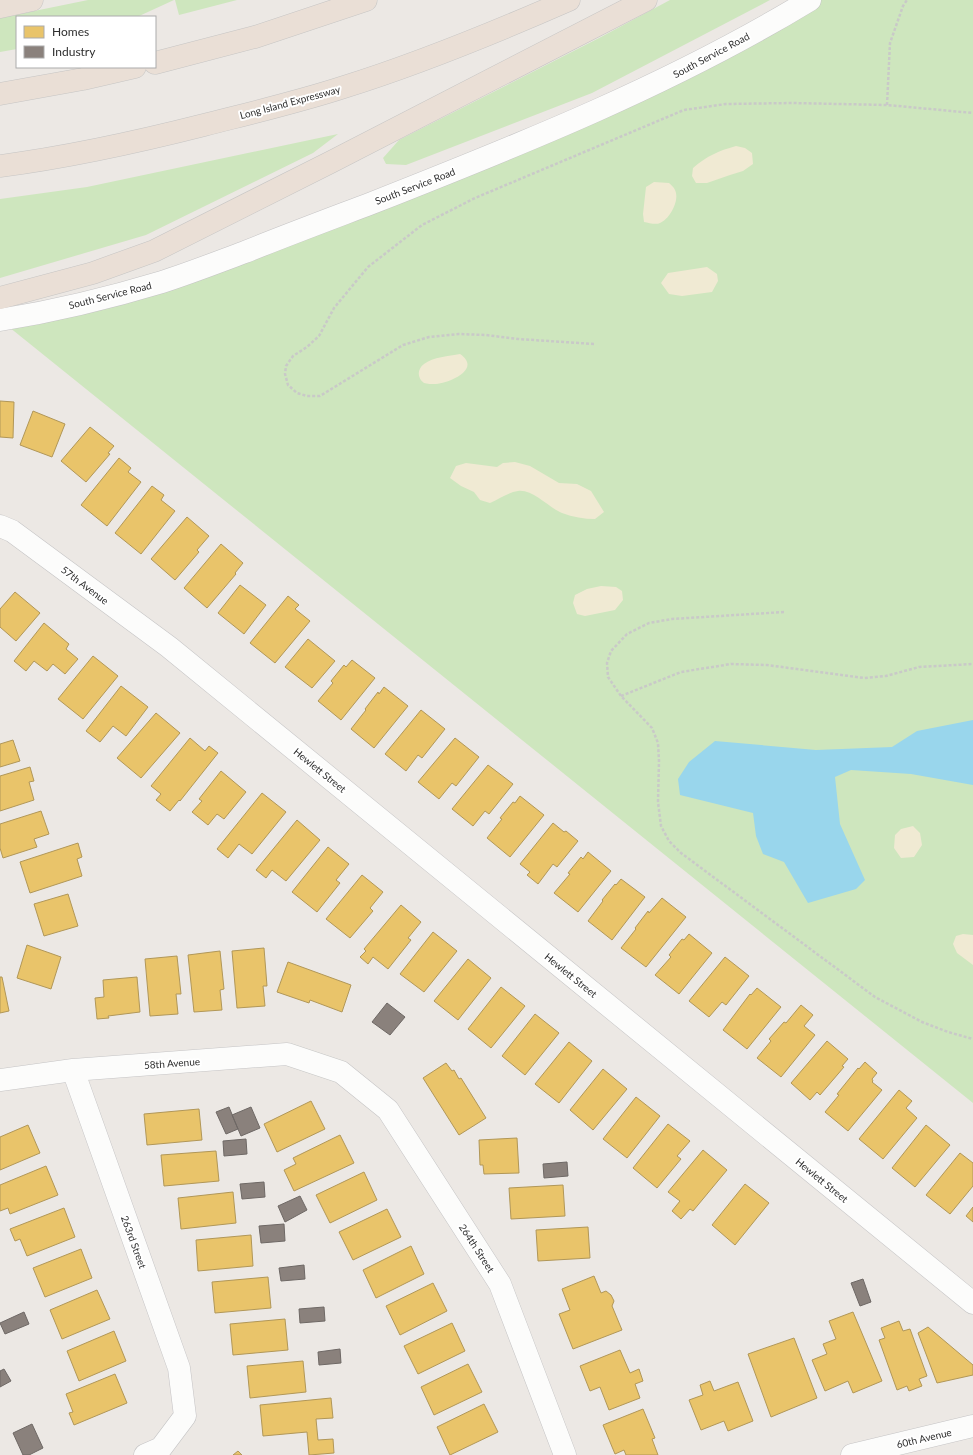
<svg xmlns="http://www.w3.org/2000/svg" width="973" height="1455" viewBox="0 0 973 1455" font-family="Lato,sans-serif">
  <style>
    .green { fill: #cee6be }
    .sand { fill: #f0ead3 }
    .water { fill: #99d6ec }
    .homes { fill: #e9c46a; stroke: #b19758 }
    .industry { fill: #8a817c; stroke: #6e6865 }
    .lines { fill: none; stroke-linecap: round; stroke-linejoin: round }
    .street-casing { stroke: #c5c4c5; stroke-width: 23 }
    .secondary-casing { stroke: #c5c4c5; stroke-width: 23 }
    .highway-casing { stroke: #c6c5c4; stroke-width: 23 }
    .path { stroke: #c9c9c8; stroke-width: 2.5; stroke-dasharray: 3 2; stroke-linecap: butt }
    .street { stroke: #fcfcfb; stroke-width: 22 }
    .secondary { stroke: #fcfcfb; stroke-width: 22 }
    .highway { stroke: #eadfd6; stroke-width: 22 }
    .labels { text-anchor: middle; stroke-width: 4; stroke-linejoin: round; paint-order: stroke }
    .street-label { font-size: 10px; fill: #2e2e2e; stroke: #fff }
  </style>
  <rect width="100%" height="100%" fill="#ece8e4"/>
  <path class="green" d="M88,0H174L137,17H17V49L0,52V18Z
    M175,0H237L179,15Z
    M670,0H770L592,93L406,165L386,164L383,158L399,140L601,37Z
    M819,0H973V1103L4,323L263,247Z
    M338,134L313,153L146,235L0,278V199L87,187Z"/>
  <path class="sand" d="M736,146L745,148L752,153L753,164L743,171L730,175L707,183H696L692,176L693,168C707,156 718,151 736,146Z
    M654,182L669,183C671,185 674,187 675,190C680,200 670,219 660,223C656,225 649,223 644,222L643,214L646,187Z
    M707,267L717,274L718,281L712,292L682,296L669,294L661,283L668,273Z
    M460,354C482,369 450,383 436,384C432,384 427,384 424,383C417,378 417,369 424,364C433,357 449,356 460,354Z
    M515,462L530,466L559,483L577,484L591,491L604,512L595,519C584,519 573,517 562,513C549,508 533,489 518,491C509,492 499,499 490,503L480,500L474,492L461,486L450,478L456,466L466,463L497,467L503,463Z
    M601,586L616,587L622,591L623,600L615,610L585,616L577,614L573,603L575,595L587,589Z
    M913,826L920,833L922,845L914,857L901,858L894,848L895,835L901,829Z
    M963,934L973,935V965L957,953L953,944L956,936Z"/>
  <path class="water" d="M973,720V785L911,774L851,770L835,777L840,824L865,880L856,889L808,903L784,862L763,854L756,836L753,813L680,795L678,779L689,762L715,741L816,750L892,747L917,731Z"/>
  <path class="homes" d="M0,401L14,402L13,438L0,437Z
    M33,411L65,424L52,457L20,445Z
    M90,427L114,446L108,453L110,454L86,482L61,461Z
    M119,458L131,468L128,472L141,482L107,526L81,505Z
    M152,486L164,495L161,500L175,511L141,554L115,533Z
    M187,517L209,536L197,550L199,552L175,580L151,559Z
    M221,544L243,563L235,573L236,574L207,608L184,588Z
    M240,585L266,605L244,634L218,613Z
    M15,592L40,613L16,641L0,627V609Z
    M288,596L299,605L295,609L310,621L275,663L250,643Z
    M44,623L69,644L66,649L78,659L65,674L53,664L47,671L34,661L26,671L14,661Z
    M308,639L335,661L312,688L285,667Z
    M93,656L118,676L83,719L58,699Z
    M352,660L375,678L341,720L318,701L333,683L331,681L344,665L346,667Z
    M121,686L148,707L126,736L113,726L100,742L86,731Z
    M384,687L408,706L374,748L351,729L366,710L365,709L378,692L379,694Z
    M421,710L445,729L422,758L418,755L406,771L385,754Z
    M156,713L180,733L141,778L117,758Z
    M190,738L205,751L209,746L218,753L180,801L179,800L170,811L156,800L161,794L151,786Z
    M455,738L479,757L456,786L452,783L439,799L418,782Z
    M13,740L20,761L0,767V744Z
    M488,765L513,784L489,814L485,811L473,826L452,809Z
    M30,767L34,781L29,782L34,800L0,811V776Z
    M221,771L246,792L224,819L217,814L208,825L192,812L202,801L199,799Z
    M262,793L286,812L252,854L239,844L228,858L217,849Z
    M520,796L544,815L510,857L487,838L502,819L500,818L513,802L515,803Z
    M41,811L49,834L34,839L37,847L3,858L0,848V824Z
    M297,820L320,840L286,881L272,870L266,878L256,870Z
    M553,823L564,832L566,831L578,841L557,867L553,864L538,884L527,875L530,872L520,864Z
    M78,843L82,857L77,859L82,876L30,893L20,862Z
    M328,847L349,864L336,880L340,883L317,912L292,892Z
    M588,852L611,871L578,912L554,893L570,874L568,873L581,857L583,859Z
    M362,875L383,892L370,908L373,911L350,938L326,919Z
    M621,879L645,897L612,940L588,921L603,901L602,900L615,884L616,885Z
    M68,894L78,926L44,936L34,904Z
    M662,898L686,917L646,967L621,948L636,929L635,928L648,911L649,913Z
    M401,905L421,922L408,938L411,940L388,969L373,957L368,964L360,957L366,951L364,949Z
    M433,932L457,951L424,992L400,974Z
    M689,934L712,953L679,994L655,975L671,957L669,955L682,939L684,940Z
    M27,945L61,957L51,989L17,978Z
    M264,948L267,986H263L265,1006L237,1008L232,951Z
    M220,951L224,989L220,990L222,1010L194,1012L188,955Z
    M177,956L181,994H176L178,1014L150,1016L145,959Z
    M725,957L749,976L726,1005L722,1002L709,1017L689,1001Z
    M468,959L491,978L458,1020L434,1001Z
    M288,962L351,985L342,1012L310,1000L309,1003L277,992Z
    M0,977H2L9,1011L0,1013Z
    M137,977L140,1012L108,1016L109,1018L97,1019L95,998L104,997L103,980Z
    M501,987L525,1006L491,1048L468,1029Z
    M757,988L781,1007L747,1049L723,1030L750,994L751,995Z
    M801,1005L813,1015L804,1026L815,1035L781,1077L757,1058L771,1041L769,1039L784,1022L786,1023Z
    M535,1014L559,1033L525,1075L502,1056Z
    M827,1041L848,1059L842,1066L844,1067L820,1095L817,1092L810,1100L791,1083Z
    M569,1042L592,1061L559,1103L535,1084Z
    M865,1062L877,1073L872,1079L873,1081L872,1082L882,1090L848,1131L825,1112L839,1095L837,1094L858,1068L859,1069Z
    M446,1063L452,1071L454,1070L459,1079L461,1078L486,1118L459,1135L423,1078Z
    M603,1069L627,1089L593,1130L570,1110Z
    M899,1090L912,1101L906,1108L917,1118L883,1159L859,1139Z
    M636,1097L660,1116L627,1158L603,1139Z
    M311,1101L325,1129L277,1152L264,1124Z
    M199,1109L202,1140L147,1145L144,1114Z
    M668,1124L690,1141L677,1156L681,1159L657,1188L633,1168Z
    M28,1125L40,1153L0,1170V1137Z
    M926,1125L950,1145L915,1187L892,1168Z
    M340,1135L354,1163L294,1191L284,1170L296,1164L293,1158Z
    M517,1138L519,1173L484,1174L483,1165H480L479,1140Z
    M703,1150L727,1170L693,1211L690,1209L681,1219L672,1211L680,1201L668,1192Z
    M216,1151L219,1181L164,1186L161,1155Z
    M960,1153L973,1163V1186L950,1214L926,1195Z
    M46,1166L58,1195L10,1214L8,1208L0,1211V1185Z
    M364,1172L377,1200L330,1223L316,1195Z
    M745,1184L769,1203L735,1245L712,1225Z
    M563,1185L565,1216L511,1219L509,1188Z
    M233,1192L236,1223L181,1229L178,1198Z
    M973,1207V1222L966,1216Z
    M64,1208L75,1237L27,1256L20,1239L15,1241L10,1229Z
    M387,1209L401,1237L353,1260L339,1232Z
    M588,1227L590,1258L538,1261L536,1230Z
    M251,1235L253,1266L198,1271L196,1240Z
    M411,1246L424,1274L376,1298L363,1270Z
    M81,1249L92,1278L45,1297L33,1268Z
    M594,1276L601,1293L606,1291L611,1295L614,1301L612,1306L622,1330L573,1349L559,1314L570,1310L562,1289Z
    M268,1277L271,1308L215,1313L212,1282Z
    M433,1283L447,1311L400,1335L386,1306Z
    M97,1290L110,1319L62,1339L50,1310Z
    M853,1312L882,1381L853,1393L848,1381L825,1391L812,1360L827,1354L823,1344L836,1339L829,1321Z
    M285,1319L288,1350L233,1355L230,1324Z
    M899,1321L903,1331L910,1329L927,1376L919,1379L922,1386L909,1391L907,1386L897,1390L879,1340L885,1338L881,1328Z
    M452,1323L465,1351L418,1374L404,1346Z
    M928,1327L973,1365V1375L937,1383L918,1333Z
    M114,1331L126,1361L79,1381L67,1351Z
    M794,1338L817,1398L771,1417L748,1354Z
    M620,1350L630,1373L639,1369L643,1381L635,1384L640,1398L609,1410L600,1387L590,1391L580,1366Z
    M303,1361L306,1392L250,1398L247,1366Z
    M468,1364L482,1392L434,1415L421,1387Z
    M115,1374L127,1403L74,1425L69,1413L73,1412L66,1394Z
    M710,1381L714,1391L738,1382L753,1421L728,1431L724,1421L701,1430L689,1400L703,1395L700,1385Z
    M331,1398L333,1418L316,1419L318,1440L333,1439L334,1453L309,1455L307,1432L263,1436L260,1405Z
    M484,1404L498,1432L450,1455L437,1427Z
    M643,1409L655,1438L652,1439L658,1455H626L624,1450L615,1454L603,1425Z
    M238,1451L242,1455H233Z"/>
  <path class="industry" d="M387,1003L405,1017L390,1035L372,1022Z
    M229,1107L238,1129L226,1134L216,1112Z
    M251,1107L260,1128L241,1136L232,1115Z
    M246,1139L247,1154L224,1156L223,1141Z
    M567,1162L568,1176L544,1178L543,1164Z
    M264,1182L265,1197L242,1199L240,1184Z
    M300,1196L307,1210L285,1222L278,1206Z
    M284,1224L285,1241L261,1243L259,1226Z
    M304,1265L305,1279L281,1281L279,1268Z
    M863,1279L871,1302L860,1306L851,1283Z
    M324,1307L325,1321L300,1323L299,1309Z
    M24,1312L29,1324L5,1334L0,1323Z
    M340,1349L341,1363L319,1365L318,1352Z
    M4,1369L11,1381L0,1387V1371Z
    M32,1424L43,1448L29,1455H23L13,1433Z"/>
  <g class="lines">
    <defs>
      <path id="street" d="M0,526L12,531L169,647L973,1303
        M73,1070L179,1368L185,1416L161,1448L145,1455
        M0,1080L73,1070L287,1054L341,1072L388,1110L500,1284L565,1455
        M852,1455L973,1426"/>
      <path id="secondary" d="M0,320C55,311 109,298 162,282C190,273 218,262 245,252C287,235 330,219 372,203C522,144 672,84 810,0"/>
      <path id="highway" d="M0,7L32,0
        M155,63L255,37L366,0
        M0,94L83,79L135,67
        M0,166C69,157 137,142 204,125C251,113 298,102 344,87C421,63 496,32 569,0
        M0,298L93,273L154,251L331,162L646,0"/>
    </defs>
    <use href="#street" class="street-casing"/>
    <use href="#secondary" class="secondary-casing"/>
    <use href="#highway" class="highway-casing"/>
    <path class="path" d="M887,105L890,43L903,6L907,0
      M594,344L518,339L486,335L459,334L429,337L403,345L320,396H307L297,393L288,385L285,374L286,366L293,356L307,347L319,336L334,308L368,267L422,225L475,198L684,110L726,104L792,103L887,105L973,113
      M784,612L672,619L649,623L627,634L611,651L607,663L608,677L621,696L652,728L658,743L659,761L658,802L661,826L669,841L681,853L875,997L922,1022L948,1032L973,1039
      M621,696L681,672L731,664L767,665L864,678L886,676L919,667L973,664"/>
    <use href="#street" class="street"/>
    <use href="#secondary" class="secondary"/>
    <use href="#highway" class="highway"/>
  </g>
  <g class="labels">
    <g class="street-label">
      <text transform="translate(711 55) rotate(-28)" y="4">South Service Road</text>
      <text transform="translate(290 102) rotate(-15)" y="4">Long Island Expressway</text>
      <text transform="translate(415 186) rotate(-21)" y="4">South Service Road</text>
      <text transform="translate(110 295) rotate(-14)" y="4">South Service Road</text>
      <text transform="translate(85 585) rotate(37)" y="4">57th Avenue</text>
      <text transform="translate(320 770) rotate(39)" y="4">Hewlett Street</text>
      <text transform="translate(571 975) rotate(39)" y="4">Hewlett Street</text>
      <text transform="translate(172 1063) rotate(-4)" y="4">58th Avenue</text>
      <text transform="translate(822 1180) rotate(39)" y="4">Hewlett Street</text>
      <text transform="translate(134 1242) rotate(70)" y="4">263rd Street</text>
      <text transform="translate(477 1248) rotate(57)" y="4">264th Street</text>
      <text transform="translate(924 1438) rotate(-13)" y="4">60th Avenue</text>
    </g>
  </g>
  <rect x="16" y="16" width="140" height="52" fill="#ffffff" stroke="#ababab"/>
  <rect x="24" y="26" width="20" height="12" fill="#e9c46a" stroke="#ababab"/>
  <text x="52" y="36" font-size="12" fill="#2e2e2e">Homes</text>
  <rect x="24" y="46" width="20" height="12" fill="#8a817c" stroke="#ababab"/>
  <text x="52" y="56" font-size="12" fill="#2e2e2e">Industry</text>
</svg>
